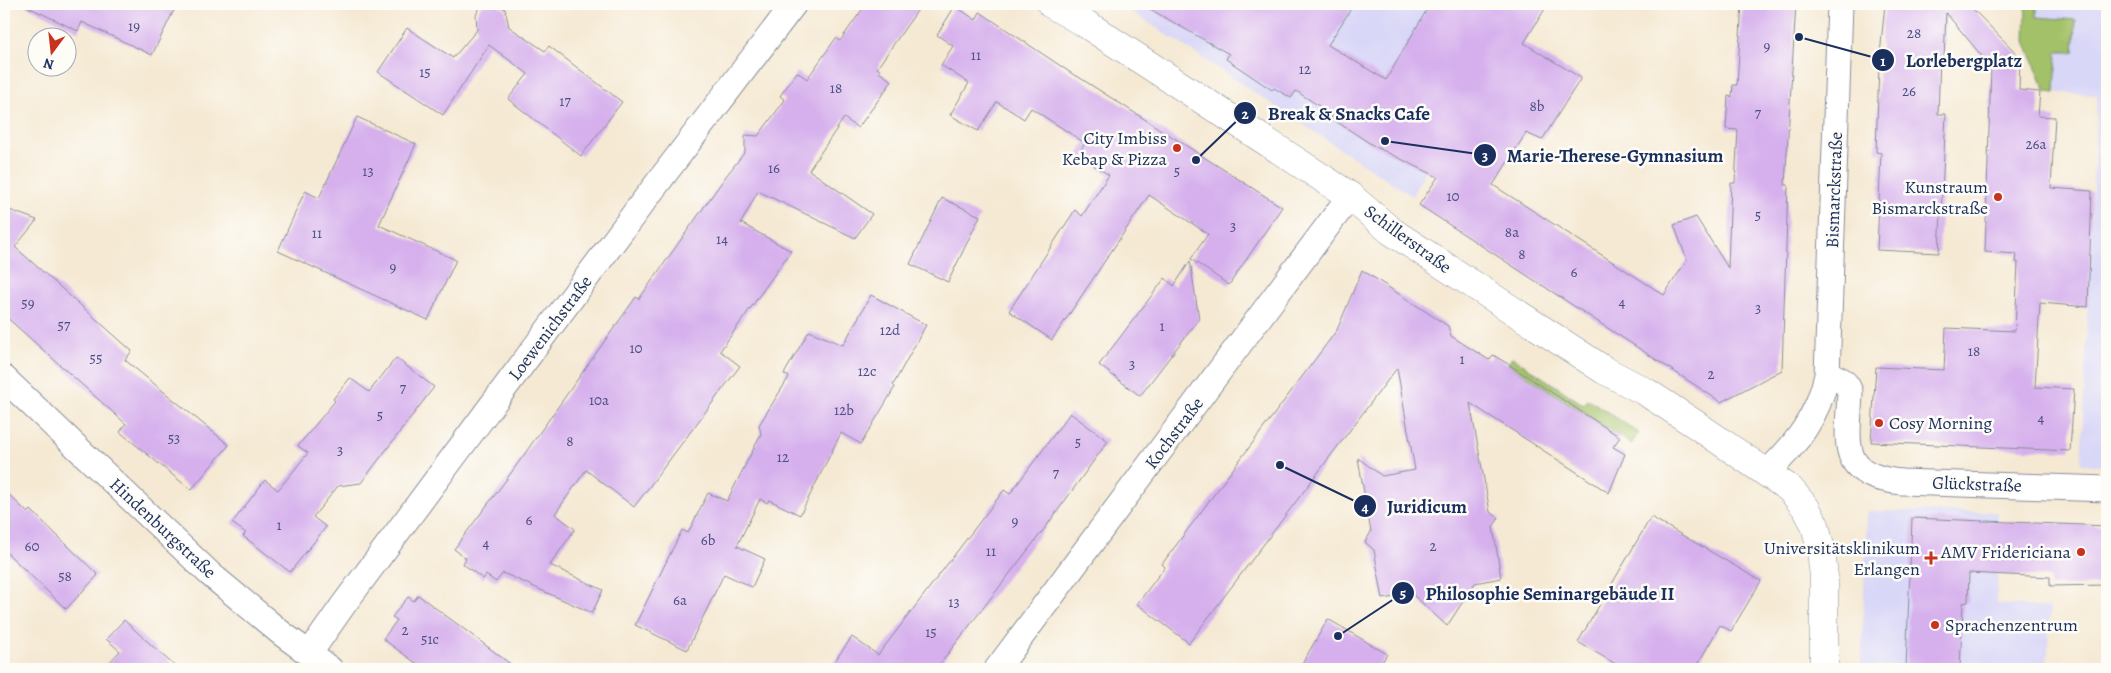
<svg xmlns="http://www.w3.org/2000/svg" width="2111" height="673" viewBox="0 0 2111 673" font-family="Alegreya,serif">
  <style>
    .built { fill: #d9d7f7 }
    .green { fill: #a3c168; stroke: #5f7863 }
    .building { fill: #d6b0ed }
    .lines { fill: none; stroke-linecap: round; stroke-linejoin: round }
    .street-casing { stroke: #888c98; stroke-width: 27 }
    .secondary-casing { stroke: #888c98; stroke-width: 29 }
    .street { stroke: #fff; stroke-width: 25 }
    .secondary { stroke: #fff; stroke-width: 28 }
    .poi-dot { fill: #c8321e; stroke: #fdfcf7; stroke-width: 2 }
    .labels { text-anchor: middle; stroke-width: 5; stroke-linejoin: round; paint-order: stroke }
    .number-label { font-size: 15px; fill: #4a4f82 }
    .poi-label { font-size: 18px; fill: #1b2f5e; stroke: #fdfcf7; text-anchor: end }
    .street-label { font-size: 18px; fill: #1b2f5e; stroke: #fdfcf7 }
    .leader { fill: none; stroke: #1b2f5e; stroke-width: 2 }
    .callout-dot { fill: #1b2f5e; stroke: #fdfcf7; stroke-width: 2 }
    .mark-label { font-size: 15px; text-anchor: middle; font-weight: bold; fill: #fff }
    .callout-label { font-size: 19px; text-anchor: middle; font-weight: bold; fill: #1b2f5e; stroke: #fdfcf7; stroke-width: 5; stroke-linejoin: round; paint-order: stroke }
  </style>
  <rect width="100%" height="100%" fill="#fdfcf7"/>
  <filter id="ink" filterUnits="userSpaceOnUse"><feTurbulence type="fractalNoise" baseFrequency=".02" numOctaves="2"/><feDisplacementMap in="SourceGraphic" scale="10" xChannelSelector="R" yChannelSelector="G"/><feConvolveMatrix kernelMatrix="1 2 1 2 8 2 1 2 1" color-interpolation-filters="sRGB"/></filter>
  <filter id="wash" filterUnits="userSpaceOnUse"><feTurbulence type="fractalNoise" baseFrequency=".0096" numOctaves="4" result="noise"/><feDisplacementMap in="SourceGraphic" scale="20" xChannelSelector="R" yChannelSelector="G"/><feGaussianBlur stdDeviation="1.12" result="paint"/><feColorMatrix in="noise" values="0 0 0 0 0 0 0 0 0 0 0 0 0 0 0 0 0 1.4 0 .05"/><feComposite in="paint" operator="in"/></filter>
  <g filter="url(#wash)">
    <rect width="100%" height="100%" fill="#f5e9d3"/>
    <path class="built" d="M1120,4H1548L1516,56L1470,86L1412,196Z
      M2026,4H2107V466L2081,464L2097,95L2046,92L2025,41Z
      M1867,511L1998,512L1997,604L2050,608L2047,669H1861Z"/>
    <path class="green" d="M2026,4H2037V17L2076,20L2074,52H2057L2055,93L2046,92L2025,41Z
      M1512,357L1584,405L1588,399L1639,433L1631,444L1508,364Z"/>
    <g id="blocks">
      <path class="building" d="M22,4H177L152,55L82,22L78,31Z
        M482,4H497L505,9L509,27L545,51L549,46L622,102L581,156L508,99L528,74L489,45L443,115L378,72L407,28L453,58L477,30L476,15Z
        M866,4H922L877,68L880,70L879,72L892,81L858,128L844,118L809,170L872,214L855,238L758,191L741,223L791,251L720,351L740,366L634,507L586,470L555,514L575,529L550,565L603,590L592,613L503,573L496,582L486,575L483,579L463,564L466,558L454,549L506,480L636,297L639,299L726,176L745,152V135L758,136L785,100L780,96L797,72L807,79L836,38L840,41Z
        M1141,4H1354L1328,45L1386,80L1430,4H1548L1524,43L1581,78L1542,140L1526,133L1493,185L1664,295L1687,260L1674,225L1696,217L1728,268L1731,183H1735L1738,130L1726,129L1728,96L1732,97L1733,85H1737L1742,4H1796L1785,185H1788L1782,370L1721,402L1419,205L1438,177L1374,146L1331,118L1333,115L1296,91L1291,98L1274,88L1272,90L1226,59L1229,54Z
        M1885,4H1968L2020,57L2019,90L2040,92L2038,116L2055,117L2051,188L2092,191L2088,307L2040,303L2035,387L2074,389L2070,451L1871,442L1876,367L1944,370L1946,328L2015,331L2018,262H2016L2017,254L1985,252L1991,67L1946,13L1944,59L1940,58L1938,114H1946L1939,253L1877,250L1881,153L1876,152L1879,65Z
        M955,6L976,20L980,12L1077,77V76L1282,207L1229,285L1191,259L1208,234L1149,195L1052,340L1009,311L1075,210L1082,216L1109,175L1078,155L1085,143L1031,108L1024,119L997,102L978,131L950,115L969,83L941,65L953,46L937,35Z
        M357,117L416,144L379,225L456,260L428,320L278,251L305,191L319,198Z
        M942,198L980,216L948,282L910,264Z
        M4,208L37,220L15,247L132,351L125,360L229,445L191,490L120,432L126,424L4,315Z
        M1190,261L1199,319L1140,396L1099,365L1165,278L1174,286Z
        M1362,270L1448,326L1451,336L1489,360L1493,355L1508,364L1620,437L1613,447L1625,454L1609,493L1470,403L1490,512L1499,518L1493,527L1501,578L1475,583L1447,626L1412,594L1383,599L1374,550L1365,542L1371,532L1358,458L1382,476L1415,470L1397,368L1189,643L1137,604L1165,567L1162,564L1337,330Z
        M871,295L926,325L893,385L895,387L861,444L841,433L800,515L769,500L767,503L760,499L737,546L765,559L752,587L724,574L687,650L635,625L682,530L688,533L708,493L727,501L761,434L759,425L789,377L784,374L809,331L843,345Z
        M396,358L434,387L361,483L338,486L313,517L326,527L290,572L243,536L246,533L232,523L265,480L278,490L308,453L298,446L335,401L333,399L350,378L369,392Z
        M1070,413L1108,441L1048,524L936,669H829L852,637L878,655L1004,490L1010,494Z
        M4,490L28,513L31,510L98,575L66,609L4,550Z
        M1651,517L1761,581L1731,631L1720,625L1695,669H1624L1578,642Z
        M1912,518L2107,526V585L2050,586V577L1969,573L1968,602L1963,603L1960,669H1906Z
        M418,595L480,641L517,669H424L383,639L397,620L392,617L408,597L414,601Z
        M1328,619L1387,654L1378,669H1299Z
        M124,620L148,642L178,669H103L120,651L106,639Z"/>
    </g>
  </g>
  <g filter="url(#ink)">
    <use href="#blocks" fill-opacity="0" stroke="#888c98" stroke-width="1"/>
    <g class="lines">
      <defs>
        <path id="street" d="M1827,375C1839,378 1846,380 1850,392C1848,444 1837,476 1902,482L2107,489
          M4,378L210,574L281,633L330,669
          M1767,472C1797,444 1818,416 1827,375L1840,4
          M309,654L344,604L637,210L794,4
          M997,669L1350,196"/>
        <path id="secondary" d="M1051,4L1086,24L1350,196L1391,231L1604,370L1646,392L1695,424L1790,489L1806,508L1815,525L1821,550L1824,577V669"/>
      </defs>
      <use href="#street" class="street-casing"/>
      <use href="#secondary" class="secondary-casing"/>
      <use href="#street" class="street"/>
      <use href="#secondary" class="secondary"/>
    </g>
  </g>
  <g class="poi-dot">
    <circle cx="1177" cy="148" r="5"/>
    <circle cx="1998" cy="197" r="5"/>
    <circle cx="1879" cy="423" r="5"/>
    <circle cx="2081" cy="552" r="5"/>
    <path d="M1928.5 550.5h5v5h5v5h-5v5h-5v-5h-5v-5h5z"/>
    <circle cx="1935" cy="625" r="5"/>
  </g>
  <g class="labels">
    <g class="number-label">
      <text x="134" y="31">19</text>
      <text x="1914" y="38">28</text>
      <text x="1767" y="51">9</text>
      <text x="976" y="60">11</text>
      <text x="1305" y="74">12</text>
      <text x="425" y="77">15</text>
      <text x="836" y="93">18</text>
      <text x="1909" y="96">26</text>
      <text x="565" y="106">17</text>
      <text x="1537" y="111">8b</text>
      <text x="1758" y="118">7</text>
      <text x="2036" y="149">26a</text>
      <text x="774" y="173">16</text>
      <text x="368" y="176">13</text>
      <text x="1177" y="176">5</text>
      <text x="1453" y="201">10</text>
      <text x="1758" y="220">5</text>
      <text x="1233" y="231">3</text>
      <text x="1512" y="237">8a</text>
      <text x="317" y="238">11</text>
      <text x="722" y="244">14</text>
      <text x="1522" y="259">8</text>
      <text x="393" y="272">9</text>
      <text x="1574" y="277">6</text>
      <text x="1622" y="307">4</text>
      <text x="28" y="308">59</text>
      <text x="1758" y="313">3</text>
      <text x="64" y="330">57</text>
      <text x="1162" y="331">1</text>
      <text x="890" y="335">12d</text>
      <text x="636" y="353">10</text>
      <text x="1974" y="356">18</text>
      <text x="96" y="363">55</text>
      <text x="1462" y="364">1</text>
      <text x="1132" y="369">3</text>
      <text x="867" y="376">12c</text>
      <text x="1711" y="379">2</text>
      <text x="403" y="393">7</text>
      <text x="599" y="405">10a</text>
      <text x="844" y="415">12b</text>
      <text x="380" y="420">5</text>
      <text x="2041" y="423">4</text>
      <text x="174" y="443">53</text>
      <text x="570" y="446">8</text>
      <text x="1078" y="447">5</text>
      <text x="340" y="455">3</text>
      <text x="783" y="462">12</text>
      <text x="1056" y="478">7</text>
      <text x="529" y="525">6</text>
      <text x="1015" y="526">9</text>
      <text x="279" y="530">1</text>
      <text x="708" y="545">6b</text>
      <text x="486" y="548">4</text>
      <text x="32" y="551">60</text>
      <text x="1433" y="551">2</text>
      <text x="991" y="556">11</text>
      <text x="65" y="581">58</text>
      <text x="680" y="605">6a</text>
      <text x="954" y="607">13</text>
      <text x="405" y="635">2</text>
      <text x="931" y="637">15</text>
      <text x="430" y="644">51c</text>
    </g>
    <g class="poi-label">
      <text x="1167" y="144">City Imbiss<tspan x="1167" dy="21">Kebap &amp; Pizza</tspan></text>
      <text x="1988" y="193">Kunstraum<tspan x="1988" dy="21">Bismarckstraße</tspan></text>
      <text x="1889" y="429" text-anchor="start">Cosy Morning</text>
      <text x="1920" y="554">Universitätsklinikum<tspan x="1920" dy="21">Erlangen</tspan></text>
      <text x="2071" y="558">AMV Fridericiana</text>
      <text x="1945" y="631" text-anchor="start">Sprachenzentrum</text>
    </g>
    <g class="street-label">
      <text transform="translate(1834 190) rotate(-88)" y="6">Bismarckstraße</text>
      <text transform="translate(1408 239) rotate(36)" y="6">Schillerstraße</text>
      <text transform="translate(550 328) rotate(-53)" y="6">Loewenichstraße</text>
      <text transform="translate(1174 433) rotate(-53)" y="6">Kochstraße</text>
      <text transform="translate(1977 484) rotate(2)" y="6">Glückstraße</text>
      <text transform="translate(163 528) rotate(43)" y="6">Hindenburgstraße</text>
    </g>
  </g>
  <path class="leader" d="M1799 37L1883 60M1196 160L1245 113M1385 141L1485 155M1280 465L1365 506M1338 636L1403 593"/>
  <g class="callout-dot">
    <circle cx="1799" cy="37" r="5"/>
    <circle cx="1196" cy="160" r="5"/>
    <circle cx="1385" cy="141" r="5"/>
    <circle cx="1280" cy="465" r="5"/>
    <circle cx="1338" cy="636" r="5"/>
    <circle cx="1883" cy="60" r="12"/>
    <circle cx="1245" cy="113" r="12"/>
    <circle cx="1485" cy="155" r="12"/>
    <circle cx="1365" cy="506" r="12"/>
    <circle cx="1403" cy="593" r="12"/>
  </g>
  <g class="mark-label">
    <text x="1883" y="66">1</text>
    <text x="1245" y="119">2</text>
    <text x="1485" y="161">3</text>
    <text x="1365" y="512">4</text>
    <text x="1403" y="598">5</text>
  </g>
  <g class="callout-label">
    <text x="1964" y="67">Lorlebergplatz</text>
    <text x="1349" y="120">Break &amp; Snacks Cafe</text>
    <text x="1615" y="162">Marie-Therese-Gymnasium</text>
    <text x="1427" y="513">Juridicum</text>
    <text x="1550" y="600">Philosophie Seminargebäude II</text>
  </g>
  <rect width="2111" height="673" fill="none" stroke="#fdfcf7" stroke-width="20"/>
  <g transform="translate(52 52) rotate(195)"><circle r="24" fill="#fdfcf7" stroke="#a3aaba"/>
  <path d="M0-4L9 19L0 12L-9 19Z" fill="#c8321e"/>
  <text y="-8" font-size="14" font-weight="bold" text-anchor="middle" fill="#1b2f5e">N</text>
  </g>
</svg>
